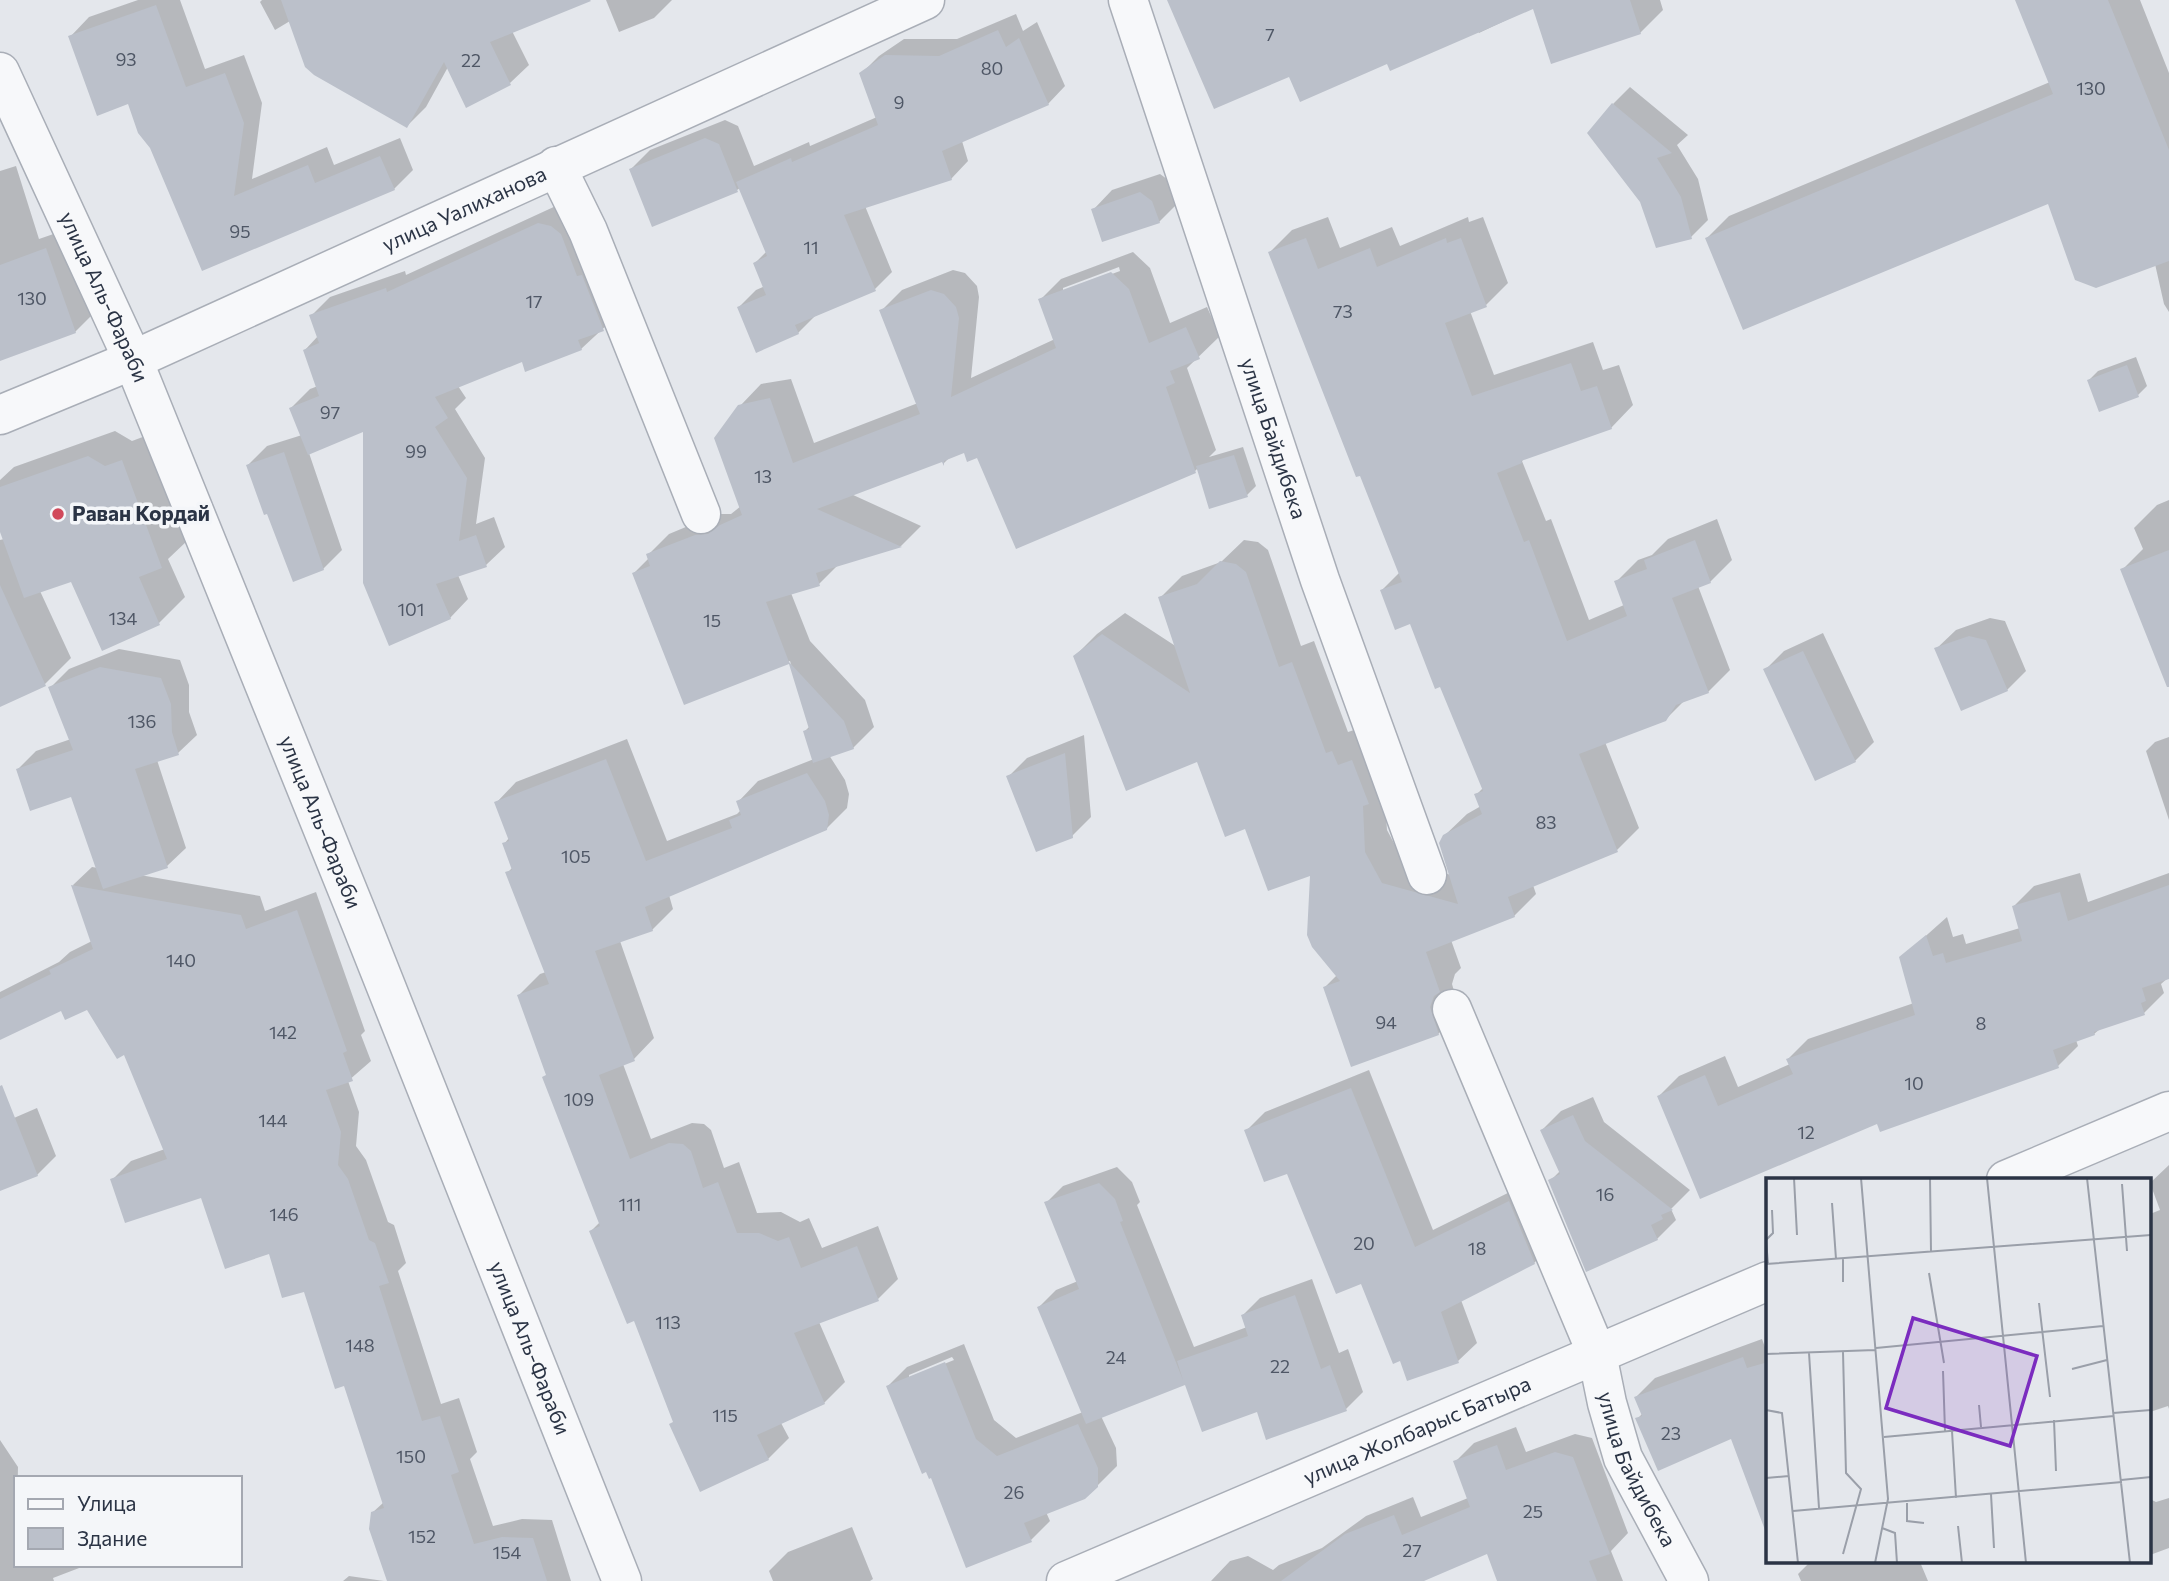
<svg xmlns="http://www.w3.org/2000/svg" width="2169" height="1581" viewBox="0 0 2169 1581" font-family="Commissioner,sans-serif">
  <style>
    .shadow { fill: #0003; fill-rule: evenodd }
    .building { fill: #bbc0ca }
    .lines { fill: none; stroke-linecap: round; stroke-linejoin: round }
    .street-casing { stroke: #a9aeb7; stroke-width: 41 }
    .street { stroke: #f7f8fa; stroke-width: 38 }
    .poi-dot { fill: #d1495b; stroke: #f4f6f9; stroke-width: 2.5 }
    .labels { text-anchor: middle; stroke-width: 7; stroke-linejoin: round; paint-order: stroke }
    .number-label { font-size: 18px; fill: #4f5766 }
    .street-label { font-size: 21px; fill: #2b3445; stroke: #f4f6f9 }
    .poi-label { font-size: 21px; font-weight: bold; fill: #2b3445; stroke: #f4f6f9; text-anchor: start }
    .inset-road { fill: none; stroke: #9a9fa9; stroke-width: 2 }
    .view { fill: #7b2cbf; fill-opacity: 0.15; stroke: #7b2cbf; stroke-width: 3.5 }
    .inset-edge { fill: none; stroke: #2b3445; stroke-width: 3.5 }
  </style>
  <rect width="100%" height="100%" fill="#e4e7ec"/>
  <path class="shadow" d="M138,0H180L205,69L244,55L262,103L252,179L327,147L334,165L400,138L413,170L394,189L203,269L151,147L129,102L70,37L89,17Z
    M262,0H589L512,31L529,65L510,83L448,67L426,107L407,126L290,21L275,30L260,2Z
    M606,0H672L654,18L619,32Z
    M1169,0H1660L1663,10L1640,33L1534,7L1479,33L1478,31L1388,62L1290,74Z
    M2017,0H2140L2169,73V312L2164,304L2155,264L2049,201L1707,238L1729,216L2050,82Z
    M1016,14L1023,31L1037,22L1065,86L1048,104L962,141L968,161L951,179L865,206L892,272L875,289L815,316L798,333L739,307L756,290L765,286L755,263L767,251L740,188L737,190L631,169L650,150L725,120L738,126L754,166L809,142L810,146L877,117L861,74L879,56L904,39H957Z
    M1630,87L1688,135L1677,145L1698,179L1708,220L1691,237L1613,104Z
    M16,166L39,239L65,230L94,313L75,332L0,359V171Z
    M1160,174L1171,182L1178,203L1159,222L1093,210L1112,190Z
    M558,205L622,311L581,349L523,360L458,386L466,398L455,409L485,458L476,524L494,517L505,547L486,565L458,575L468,599L450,618L365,429L309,453L342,550L323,569L248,465L267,446L302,435L291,408L310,389L318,386L305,350L318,336L311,316L330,297L405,271L406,275Z
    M1328,217L1340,248L1392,227L1400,246L1468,217L1469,222L1483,217L1508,283L1486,305L1470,311L1494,375L1593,342L1603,370L1619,365L1633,405L1611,428L1526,457L1522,461L1546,521L1551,519L1589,620L1624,605L1616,582L1638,560L1652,555L1668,539L1717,519L1732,560L1710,582L1698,586L1730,670L1708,692L1684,701L1665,720L1605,742L1639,828L1617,850L1533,885L1536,894L1514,916L1451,940L1461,968L1455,974L1452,984L1460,1012L1438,1034L1325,987L1337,975L1312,873L1246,827L1198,760L1075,656L1097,634L1125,613L1177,647L1160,598L1182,576L1221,562L1244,540L1258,542L1268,550L1301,646L1314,641L1348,732L1354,730L1384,786L1387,830L1404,862L1451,875L1444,836L1467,814L1481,806L1476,795L1484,787L1441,685L1411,622L1382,590L1400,572L1270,252L1292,230Z
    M1133,252L1150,268L1170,323L1207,307L1220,336L1187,368L1216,450L1209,457L1243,447L1256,486L1247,495L1198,468L1195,471L978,455L965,451L951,456L944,463L943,459L851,494L921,526L901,546L838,565L819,584L791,593L810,641L865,700L874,727L853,748L829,755L845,780L849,794L847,808L826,829L669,895L673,909L652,930L620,941L654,1038L634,1059L623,1064L651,1139L692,1123L704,1124L711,1130L724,1168L739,1162L757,1213L781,1212L800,1222L809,1218L822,1248L878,1226L898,1279L878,1299L819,1322L845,1382L824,1403L781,1423L789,1438L768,1459L675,1420L635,1319L591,1231L601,1221L519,995L540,974L546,972L507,873L513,867L504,844L509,838L496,803L516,782L627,739L667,841L737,814L741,810L738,802L758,781L814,759L805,731L810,726L790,661L685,703L634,573L649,558L648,555L669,534L717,514H731L741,506L740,406L761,384L791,379L814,443L918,403L881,311L902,290L953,270L965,273L977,286L979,297L971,378L1055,339L1040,300L1061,279ZM1119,267L1120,271L1063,292V288Z
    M2136,357L2147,386L2138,395L2089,380L2098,371Z
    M115,431L132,441L148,435L187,541L168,559L185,597L159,623L103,649L72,579L40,591L71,658L45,684L0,705V540L4,539L0,527V480L14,467Z
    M2169,500V626L2122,570L2143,549L2134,528L2157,505Z
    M1990,618L2005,621L2026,671L2007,690L1936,649L1956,630Z
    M1823,633L1874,742L1855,761L1765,670L1784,651Z
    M119,649L180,660L189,685V712L197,735L178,753L157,760L186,848L167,866L140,875L260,896L265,911L316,892L365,1031L361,1035L371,1061L348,1081L359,1112L356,1146L366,1160L388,1222L394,1225L406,1263L398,1271L441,1404L459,1398L477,1452L470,1459L493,1526L522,1519L552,1520L571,1581H389L372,1513L384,1502L345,1384L305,1289L270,1252L202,1195L112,1180L131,1161L165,1149L125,1053L88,1008L62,1009L0,1038V992L59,962L70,952L92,941L73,885L92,867L98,868L72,795L18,769L36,751L71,739L51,687L69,669Z
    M1084,735L1091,817L1072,836L1008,777L1027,758Z
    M2169,737V820L2146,751L2155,742Z
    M2080,873L2088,902L2169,873V977L2161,984L2164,993L2144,1013L2100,1029L2094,1034L2076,1040L2078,1046L2058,1066L1878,1122L1701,1197L1659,1096L1679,1076L1725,1056L1738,1087L1790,1064L1788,1059L1808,1039L1914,1003L1901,958L1947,917L1953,937L1963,934L1966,944L2020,928L2014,906L2034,886Z
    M1369,1070L1433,1230L1528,1183L1553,1244L1534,1263L1461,1300L1477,1343L1458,1361L1401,1359L1362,1282L1288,1172L1246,1131L1265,1112Z
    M1593,1097L1604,1122L1690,1190L1671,1209L1676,1220L1657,1239L1550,1181L1560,1171L1542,1130L1561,1111Z
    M37,1108L56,1156L37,1175L0,1189V1124Z
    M2169,1165V1409L2168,1406L2150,1412V1214L2160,1210L2150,1183Z
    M1117,1167L1132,1182L1140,1202L1137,1205L1194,1347L1247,1327L1243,1315L1260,1298L1312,1279L1339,1353L1348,1349L1363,1392L1346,1409L1258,1410L1186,1383L1101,1416L1116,1448L1117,1466L1097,1486L1046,1512L1050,1521L1031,1540L932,1476L888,1386L907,1367L964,1344L994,1420L1016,1438L1083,1412L1039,1307L1056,1290L1078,1281L1046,1203L1063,1186ZM952,1357L954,1360L909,1378V1375Z
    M1762,1339L1766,1350H1768V1479L1750,1486L1732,1437L1637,1419L1643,1413L1636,1397L1655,1378Z
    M1516,1427L1526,1452L1575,1434L1592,1438L1628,1533L1611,1551L1623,1581H1523L1488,1552L1420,1581H1211L1230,1561L1248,1556L1273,1570L1279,1565L1322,1548L1366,1516L1413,1497L1421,1517L1468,1498L1455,1462L1474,1443Z
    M0,1440L18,1467L16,1565H87L53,1578L54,1581H0Z
    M2169,1498V1548L2150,1555V1499L2156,1502Z
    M852,1527L873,1579L870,1581H773L769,1571L788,1552Z
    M1810,1562H1920L1928,1581H1801L1798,1574Z
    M349,1576L384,1581H343Z"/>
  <path class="building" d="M281,0H590L591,1L490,42L511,85L466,108L444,62L407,128L314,75L305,67Z
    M1167,0H1630L1641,34L1551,64L1533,9L1390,71L1387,64L1300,102L1289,77L1214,109Z
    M2015,0H2108L2169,150V261L2096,288L2075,280L2048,204L1743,330L1705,238L2053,94Z
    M156,5L186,87L225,73L244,123L234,196L308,165L315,183L380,156L395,190L202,271L150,148L138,133L128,104L97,116L68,36Z
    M998,30L1006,47L1019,38L1049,105L942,151L952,180L844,215L876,291L795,325L799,334L756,353L737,307L766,295L753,263L767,256L736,182L791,158L792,162L878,125L859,73L885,55L939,56Z
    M1612,103L1672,153L1657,158L1681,197L1692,239L1656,248L1640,202L1587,133Z
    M705,138L719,144L738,192L652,227L629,169Z
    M1140,192L1152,201L1160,223L1102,242L1091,209Z
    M538,223L551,226L561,234L577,276L582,275L604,331L578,340L582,350L525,372L522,362L435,397L448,418L435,427L467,478L459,541L476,535L487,567L436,584L451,619L389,646L363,583V432L308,455L289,408L319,396L303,350L319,343L309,315L386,288L387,292Z
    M1306,238L1318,269L1370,248L1377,267L1446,238L1447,243L1461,238L1487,307L1445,323L1472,396L1571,363L1581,391L1597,386L1612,429L1521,461L1522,463L1497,473L1524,542L1529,540L1567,641L1627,616L1614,581L1647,569L1644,560L1695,540L1711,583L1672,598L1709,693L1676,705L1666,721L1579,754L1618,852L1508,897L1515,917L1426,952L1440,992L1434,996L1430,1007L1439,1035L1351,1067L1323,987L1340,981L1312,947L1307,935L1310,876L1268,891L1245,829L1225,837L1197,762L1126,791L1073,656L1102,634L1190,693L1158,597L1197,584L1220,561L1236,564L1246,572L1279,667L1292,662L1326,753L1332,751L1338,765L1352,760L1369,804L1363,806L1365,852L1382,883L1458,904L1439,843L1443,835L1482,814L1474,794L1483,791L1440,687L1435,689L1410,624L1395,630L1380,590L1402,582L1360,476L1356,477L1268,252Z
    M46,248L76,333L0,361V265Z
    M1111,272L1129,289L1149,343L1186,327L1200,359L1170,371L1175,383L1166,387L1196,473L1016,549L977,458L967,462L964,453L944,461V466L942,462L817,509L902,547L816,573L820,586L766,602L789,662L844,721L854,749L813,763L803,731L809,729L789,664L684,705L632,573L650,566L646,554L695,535L708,534L720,525L742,515L714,438L738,405L770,398L793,463L920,414L879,310L931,290L944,294L956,307L959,318L951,397L1056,348L1038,299Z
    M2127,365L2139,397L2099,412L2087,380Z
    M284,452L324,570L293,582L267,514L264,515L246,465Z
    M1234,455L1248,497L1209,509L1196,466Z
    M88,456L105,466L122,460L162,568L139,577L160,625L102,651L71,582L24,598L0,532V487Z
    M2169,550V687H2167L2120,569Z
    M0,585L46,686L0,707Z
    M1969,636L1986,640L2008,691L1961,711L1934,648Z
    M1803,651L1856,762L1815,781L1763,669Z
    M100,667L161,678L171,704L172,732L179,755L135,769L168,868L103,889L71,797L30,811L16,769L73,750L48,687Z
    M1065,753L1073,838L1036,852L1006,776Z
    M606,759L646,861L732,828L729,820L741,815L736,801L807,773L825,801L829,815L827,830L645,907L653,931L595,951L635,1061L599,1075L630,1159L669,1143L683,1144L691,1151L703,1188L718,1182L737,1233H759L778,1241L789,1237L801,1268L857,1246L879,1301L794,1333L825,1404L757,1435L769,1460L700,1492L669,1424L673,1422L634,1321L627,1324L589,1231L600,1226L542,1077L546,1075L517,995L549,984L505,872L512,870L502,843L509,841L494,802Z
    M71,885L241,915L246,929L297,910L347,1051L343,1053L353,1081L326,1090L341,1132L338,1165L348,1179L369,1240L375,1243L389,1283L379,1286L422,1421L440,1416L459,1472L451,1475L474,1544L502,1537L533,1538L547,1581H387L369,1529L371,1512L384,1508L344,1386L335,1389L304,1292L282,1298L269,1254L225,1269L201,1198L125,1223L110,1179L167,1159L124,1055L117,1059L87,1010L65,1020L61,1011L0,1040V999L51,974L49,970L93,949Z
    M2169,885V979L2142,988L2146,1001L2141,1003L2145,1015L2094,1032L2095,1035L2053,1050L2059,1068L1880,1132L1877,1124L1700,1199L1657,1096L1705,1075L1718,1106L1793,1074L1786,1059L1915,1015L1899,957L1926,935L1933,956L1943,953L1946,963L2022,941L2012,906L2060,892L2068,921Z
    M2,1085L38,1176L0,1191V1086Z
    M1351,1088L1415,1247L1509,1201L1535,1264L1441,1312L1459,1363L1407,1381L1400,1361L1393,1364L1361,1284L1336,1294L1287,1174L1264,1182L1244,1130Z
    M1573,1115L1585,1141L1673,1210L1661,1215L1663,1219L1651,1225L1658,1240L1586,1272L1548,1180L1560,1174L1540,1130Z
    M1099,1183L1115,1199L1123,1221L1120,1222L1183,1380L1177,1361L1248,1336L1241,1315L1295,1295L1321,1369L1330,1365L1347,1411L1266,1440L1257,1412L1202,1432L1185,1385L1086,1424L1037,1307L1079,1289L1044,1202Z
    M1743,1357L1747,1368L1768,1362V1529L1765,1530L1731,1439L1658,1471L1635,1418L1642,1416L1634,1397Z
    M945,1362L976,1439L997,1456L1078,1424L1098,1468V1487L1085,1499L1024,1523L1032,1542L966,1568L931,1478L929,1479L926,1472L922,1474L886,1386Z
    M1497,1445L1506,1470L1555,1452L1573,1457L1610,1554L1589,1561L1597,1581H1497L1487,1554L1424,1581H1281L1345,1534L1394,1515L1402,1535L1470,1507L1453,1461Z"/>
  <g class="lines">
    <defs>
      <g id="street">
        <path id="s1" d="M1128,0L1320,580L1427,875"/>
        <path id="s2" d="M0,72L133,360L360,921L622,1581"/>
        <path d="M556,166L588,231L701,514"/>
        <path id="s3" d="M0,415L133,360L925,0"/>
        <path id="s4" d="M1452,1009L1597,1354L1607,1403L1623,1458L1689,1581"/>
        <path d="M2006,1180L2169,1111"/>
        <path id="s5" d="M1066,1581L1768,1281"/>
      </g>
    </defs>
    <use href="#street" class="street-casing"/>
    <use href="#street" class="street"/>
  </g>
  <circle class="poi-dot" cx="58" cy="514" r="7"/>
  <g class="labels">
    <g class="number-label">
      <text x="1270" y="41">7</text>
      <text x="126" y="66">93</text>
      <text x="471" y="67">22</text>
      <text x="992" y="75">80</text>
      <text x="2091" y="95">130</text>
      <text x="899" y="109">9</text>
      <text x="240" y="238">95</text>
      <text x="811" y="254">11</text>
      <text x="32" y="305">130</text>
      <text x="534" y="308">17</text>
      <text x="1343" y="318">73</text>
      <text x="330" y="419">97</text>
      <text x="416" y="458">99</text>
      <text x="763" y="483">13</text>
      <text x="411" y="616">101</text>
      <text x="123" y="625">134</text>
      <text x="712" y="627">15</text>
      <text x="142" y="728">136</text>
      <text x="1546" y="829">83</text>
      <text x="576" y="863">105</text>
      <text x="181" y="967">140</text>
      <text x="1386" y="1029">94</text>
      <text x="1981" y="1030">8</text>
      <text x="283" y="1039">142</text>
      <text x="1914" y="1090">10</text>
      <text x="579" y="1106">109</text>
      <text x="273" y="1127">144</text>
      <text x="1806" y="1139">12</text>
      <text x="1605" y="1201">16</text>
      <text x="630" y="1211">111</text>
      <text x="284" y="1221">146</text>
      <text x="1364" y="1250">20</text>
      <text x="1477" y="1255">18</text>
      <text x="668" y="1329">113</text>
      <text x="360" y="1352">148</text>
      <text x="1116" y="1364">24</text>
      <text x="1280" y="1373">22</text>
      <text x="725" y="1422">115</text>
      <text x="1671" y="1440">23</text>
      <text x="411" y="1463">150</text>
      <text x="1014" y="1499">26</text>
      <text x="1533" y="1518">25</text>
      <text x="422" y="1543">152</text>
      <text x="1412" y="1557">27</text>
      <text x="507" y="1559">154</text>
    </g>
    <g class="street-label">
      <text dy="7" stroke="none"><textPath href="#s3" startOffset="508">улица Уалиханова</textPath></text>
      <text dy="7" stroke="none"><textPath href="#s2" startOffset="248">улица Аль-Фараби</textPath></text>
      <text dy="7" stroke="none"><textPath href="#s1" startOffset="462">улица Байдибека</textPath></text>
      <text dy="7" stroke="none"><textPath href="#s2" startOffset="816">улица Аль-Фараби</textPath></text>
      <text dy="7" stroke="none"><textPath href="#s2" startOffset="1382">улица Аль-Фараби</textPath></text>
      <text dy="7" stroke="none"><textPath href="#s5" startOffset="382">улица Жолбарыс Батыра</textPath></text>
      <text dy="7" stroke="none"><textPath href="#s4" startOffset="497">улица Байдибека</textPath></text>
    </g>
    <g class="poi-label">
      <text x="72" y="521">Раван Кордай</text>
    </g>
  </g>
  <g transform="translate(1766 1178)">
    <rect width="385" height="385" fill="#e4e7ec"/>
    <path class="inset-road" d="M28,0L31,57M95,0L122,321L109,385M164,0L165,74M221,0L260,385M321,0L364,385M356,6L361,73M66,25L70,81M77,81V104M0,86L385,57M2,86L0,62L7,55L6,32M163,95L178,185M273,125L284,219M110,170L337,148M77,174L80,295L95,311L77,376M43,175L53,330M0,176L109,172M306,191L341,182M177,193L179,253M213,227L215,249M0,232L16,235L32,385M347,235L385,232M288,242L290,293M186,253L190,320M118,259L348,238M0,300L23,298M355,302L385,299M225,316L228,370M141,325V343L158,345M27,333L356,304M192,348L196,385M116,350L129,355L131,385"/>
    <path class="view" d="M147,140L271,178L244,268L120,230Z"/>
    <rect width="385" height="385" class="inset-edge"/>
  </g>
  <rect x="14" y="1476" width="228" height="91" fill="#f4f6f9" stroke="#a4a8b1" stroke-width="2"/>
  <rect x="28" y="1499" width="35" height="10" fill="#f7f8fa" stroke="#a4a8b1" stroke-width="2"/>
  <text x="77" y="1511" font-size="21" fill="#2b3445">Улица</text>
  <rect x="28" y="1528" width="35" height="21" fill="#bbc0ca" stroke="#a4a8b1" stroke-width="2"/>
  <text x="77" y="1546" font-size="21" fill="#2b3445">Здание</text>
</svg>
